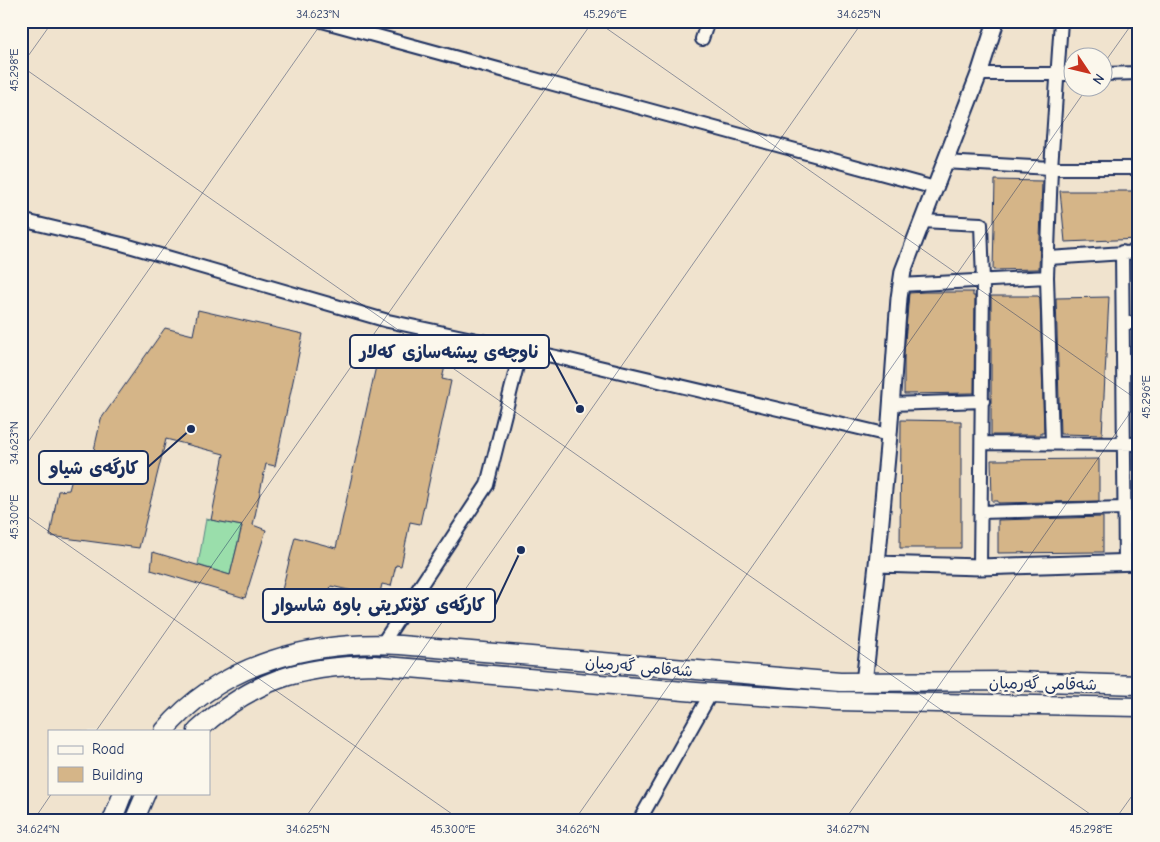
<svg xmlns="http://www.w3.org/2000/svg" width="1160" height="842" viewBox="0 0 1160 842" font-family="'Comic Neue','Playpen Sans Arabic',sans-serif">
  <style>
    .built { fill: #f0e3ce; fill-rule: evenodd }
    .green { fill: #9adeab; stroke: #5a8684 }
    .building { fill: #d5b588; stroke: #1b2f5e }
    .lines { fill: none; stroke-linecap: round; stroke-linejoin: round }
    .minor-casing { stroke: #1b2f5e; stroke-width: 16 }
    .tertiary-casing { stroke: #1b2f5e; stroke-width: 19 }
    .secondary-casing { stroke: #1b2f5e; stroke-width: 21 }
    .minor { stroke: #fbf7ec; stroke-width: 12 }
    .tertiary { stroke: #fbf7ec; stroke-width: 15 }
    .secondary { stroke: #fbf7ec; stroke-width: 18 }
    .ticks { fill: none; stroke: #1b2f5e; stroke-width: 1; stroke-opacity: 0.45 }
    .labels { text-anchor: middle; stroke-width: 5; stroke-linejoin: round; paint-order: stroke }
    .street-label { font-size: 16px; fill: #1b2f5e; stroke: #fbf7ec }
    .leader { fill: none; stroke: #1b2f5e; stroke-width: 2 }
    .callout-dot { fill: #1b2f5e; stroke: #fbf7ec; stroke-width: 2 }
    .callout { fill: #fbf7ec; stroke: #1b2f5e; stroke-width: 2 }
    .callout-label { font-size: 18px; text-anchor: middle; font-weight: bold; fill: #1b2f5e }
    .neatline { fill: none; stroke: #1b2f5e; stroke-width: 2 }
    .ticks-label { font-size: 12px; text-anchor: middle; fill: #1b2f5e }
  </style>
  <rect width="100%" height="100%" fill="#fbf7ec"/>
  <filter id="ink" filterUnits="userSpaceOnUse"><feTurbulence type="fractalNoise" baseFrequency=".02" numOctaves="2"/><feDisplacementMap in="SourceGraphic" scale="10" xChannelSelector="R" yChannelSelector="G"/><feConvolveMatrix kernelMatrix="1 2 1 2 8 2 1 2 1" color-interpolation-filters="sRGB"/></filter>
  <g filter="url(#ink)">
    <path class="built" d="M21,21H1139V821H21ZM1072,58H1102V88H1072ZM49,731H209V793H49Z"/>
    <path class="green" d="M206,519L242,526L230,575L198,565Z"/>
    <path class="building" d="M995,180L1042,181L1039,269L993,270Z
      M1060,191H1139V239L1065,242Z
      M925,292H973V296H975L974,393L904,394V353L909,293Z
      M991,296H1038L1040,298L1044,433H1041V435H991Z
      M1109,297L1102,435L1060,434L1056,298Z
      M198,310L303,334L275,466L266,464L253,525L266,530L245,598L151,570L153,552L230,575L242,526L211,520L224,454L166,439L139,548L50,536L58,491L69,490L77,460L92,459L101,419L165,328L193,335Z
      M380,348L446,362L442,379L451,381L420,524L410,522L401,566L396,565L391,586L382,584L379,597L331,586L327,599L282,590L295,537L336,548Z
      M901,420L961,421V548H900Z
      M1099,459V501L998,503V501H992L991,460Z
      M1103,517V552L998,553V520Z"/>
    <g class="lines">
      <defs>
        <path id="minor" d="M322,21L935,188
          M702,39L708,21
          M979,74H1072
          M1102,74L1139,73
          M944,162L1051,168H1139
          M21,220L122,244L388,321L561,358L889,435
          M922,221L981,224L983,281L980,567
          M1122,252L1125,562
          M1049,258L1139,252
          M1047,277L1052,443
          M901,285L1047,277L1051,168L1061,21
          M1123,323H1139
          M891,404L983,401
          M982,443L1139,444
          M981,512L1124,508
          M382,644L487,485L521,350
          M639,821L711,693"/>
        <path id="tertiary" d="M996,21L979,74L903,271L899,298L889,435L877,564L980,567L1139,562
          M864,683L877,564"/>
        <path id="secondary" d="M164,731C222,662 314,640 400,645L840,682L1014,681L1139,685
          M197,731C253,680 299,666 374,665L696,692L837,701L1139,707
          M112,821L123,793
          M134,821L146,793"/>
      </defs>
      <use href="#minor" class="minor-casing"/>
      <use href="#tertiary" class="tertiary-casing"/>
      <use href="#secondary" class="secondary-casing"/>
      <use href="#minor" class="minor"/>
      <use href="#tertiary" class="tertiary"/>
      <use href="#secondary" class="secondary"/>
    </g>
  </g>
  <path class="ticks" d="M596,21L1139,401M21,66L1100,821M21,66L53,21M1102,66L1134,21M21,452L323,21M21,512L462,821M96,731L593,21M33,821L52,793M303,821L863,21M574,821L1087,88M844,821L1139,400M1114,821L1139,786"/>
  <g class="labels">
    <g class="street-label">
      <text transform="translate(639 666) rotate(5)" y="6">شەقامی گەرمیان</text>
      <text transform="translate(1043 683) rotate(1)" y="6">شەقامی گەرمیان</text>
    </g>
  </g>
  <path class="leader" d="M580 409L549 351M191 429L148 467M521 550L495 605"/>
  <g class="callout-dot">
    <circle cx="580" cy="409" r="5"/>
    <circle cx="191" cy="429" r="5"/>
    <circle cx="521" cy="550" r="5"/>
  </g>
  <g class="callout">
    <rect x="350" y="335" width="199" height="33" rx="5"/>
    <rect x="39" y="451" width="109" height="33" rx="5"/>
    <rect x="263" y="589" width="232" height="33" rx="5"/>
  </g>
  <g class="callout-label">
    <text x="449" y="358">ناوچەی پیشەسازی کەلار</text>
    <text x="94" y="474">کارگەی شیاو</text>
    <text x="379" y="611">کارگەی کۆنکریتی باوە شاسوار</text>
  </g>
  <rect width="1160" height="842" fill="none" stroke="#fbf7ec" stroke-width="55"/>
  <rect x="48" y="730" width="162" height="65" fill="#fbf7ec" stroke="#a1a7b3"/>
  <rect x="58" y="746" width="25" height="8" fill="#fbf7ec" stroke="#a1a7b3"/>
  <text x="92" y="754" font-size="15" fill="#1b2f5e">Road</text>
  <rect x="58" y="767" width="25" height="15" fill="#d5b588" stroke="#a1a7b3"/>
  <text x="92" y="780" font-size="15" fill="#1b2f5e">Building</text>
  <g transform="translate(1088 72) rotate(125)"><circle r="24" fill="#fbf7ec" stroke="#a1a7b3"/>
  <path d="M0-4L9 19L0 12L-9 19Z" fill="#c8321e"/>
  <text y="-8" font-size="14" font-weight="bold" text-anchor="middle" fill="#1b2f5e">N</text>
  </g>
  <rect x="28" y="28" width="1104" height="786" class="neatline"/>
  <g class="ticks-label">
    <text x="318" y="18">34.623°N</text>
    <text x="605" y="18">45.296°E</text>
    <text x="859" y="18">34.625°N</text>
    <text transform="translate(14 70) rotate(-90)" y="4">45.298°E</text>
    <text transform="translate(1146 397) rotate(-90)" y="4">45.296°E</text>
    <text transform="translate(14 443) rotate(-90)" y="4">34.623°N</text>
    <text transform="translate(14 517) rotate(-90)" y="4">45.300°E</text>
    <text x="38" y="833">34.624°N</text>
    <text x="308" y="833">34.625°N</text>
    <text x="453" y="833">45.300°E</text>
    <text x="578" y="833">34.626°N</text>
    <text x="848" y="833">34.627°N</text>
    <text x="1091" y="833">45.298°E</text>
  </g>
</svg>
